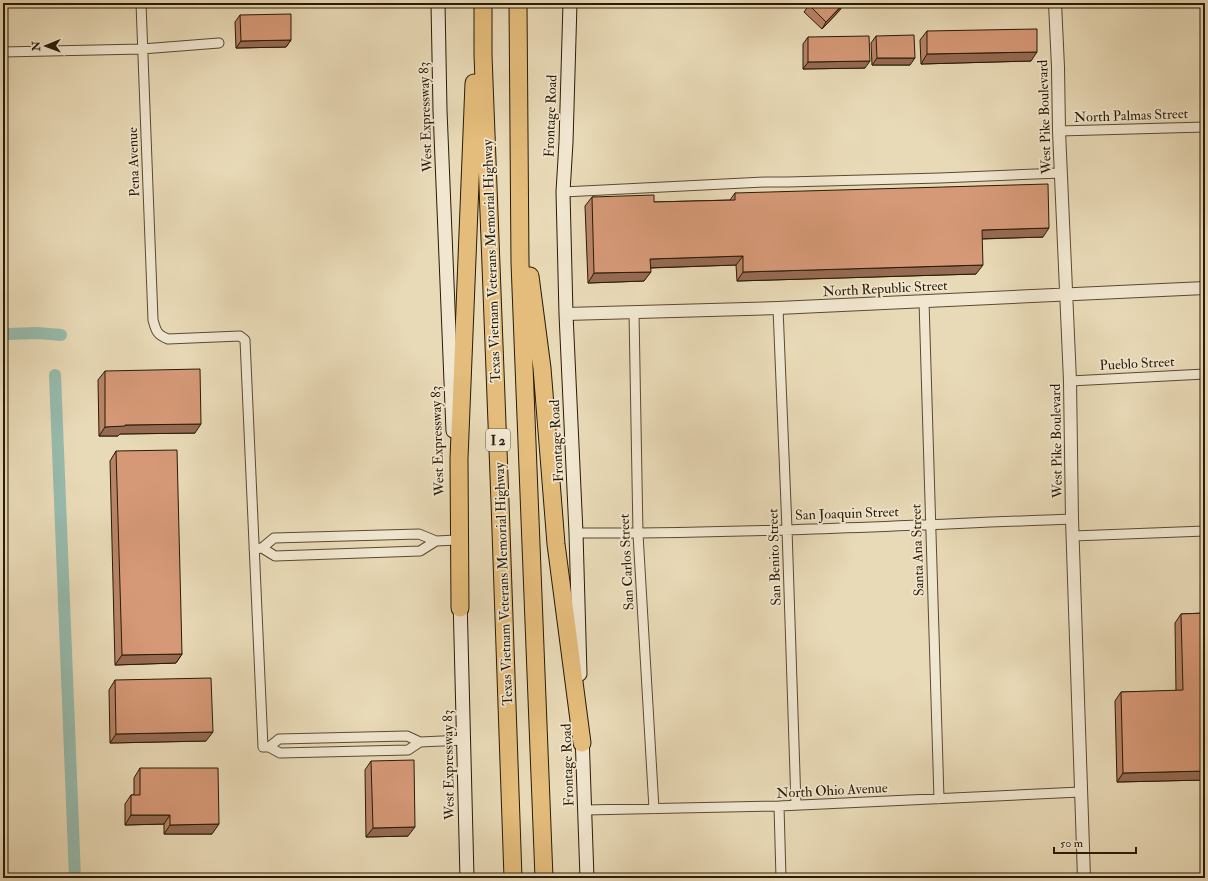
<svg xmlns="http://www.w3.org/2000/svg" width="1208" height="881" viewBox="0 0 1208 881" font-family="'IM FELL Double Pica',serif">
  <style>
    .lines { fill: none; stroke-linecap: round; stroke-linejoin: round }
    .canal { stroke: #97bbad; stroke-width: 12 }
    .minor-casing { stroke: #594a32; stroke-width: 11 }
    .tertiary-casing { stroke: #594a32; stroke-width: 14 }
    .secondary-casing { stroke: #291a05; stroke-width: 15 }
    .motorway-casing { stroke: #291a05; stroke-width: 19 }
    .minor { stroke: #f1e7d0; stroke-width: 9 }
    .tertiary { stroke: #f1e7d0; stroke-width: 12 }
    .secondary { stroke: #f1e7d0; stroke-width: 13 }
    .motorway { stroke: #e4bd7c; stroke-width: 17 }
    .wall { fill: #b88466; stroke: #291a05 }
    .shaded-wall { fill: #966b53; stroke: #291a05 }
    .building { fill: #d69977; stroke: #291a05 }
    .labels { text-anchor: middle; stroke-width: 3.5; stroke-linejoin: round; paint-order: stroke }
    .shield { fill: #f1e7d0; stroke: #655842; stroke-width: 1 }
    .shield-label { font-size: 13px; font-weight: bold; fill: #291a05 }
    .street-label { font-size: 14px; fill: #291a05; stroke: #f1e7d0 }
  </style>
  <rect width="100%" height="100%" fill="#e9dab7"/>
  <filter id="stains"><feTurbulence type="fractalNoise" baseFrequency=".005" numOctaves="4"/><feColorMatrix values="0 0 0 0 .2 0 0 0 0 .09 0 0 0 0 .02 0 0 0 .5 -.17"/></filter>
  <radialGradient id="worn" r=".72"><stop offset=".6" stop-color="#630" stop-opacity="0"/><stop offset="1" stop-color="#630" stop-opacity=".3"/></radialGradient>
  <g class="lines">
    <path class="canal" d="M8,334L37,333L61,335
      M55,375L75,878"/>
    <defs>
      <path id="minor" d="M141,3L153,320C156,331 157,335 168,339L240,336L245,340L263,747H269L279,739L407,736L420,742L464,740
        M3,52L142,49L219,43
        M1059,131L1205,127
        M563,192L766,182H787L940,178L1061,173
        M924,301L939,799
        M778,308L787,529L796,805
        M634,313L638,534L654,809
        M1070,381L1205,374
        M576,533C741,534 907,525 1072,519
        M1073,536L1205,531
        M262,548L275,556L420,551L436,541
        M254,549L262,548L274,538L419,534L436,541L457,540
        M269,747L280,753L408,750L420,742
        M779,806L781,878
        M585,810L779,806L1080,792"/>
      <path id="tertiary" d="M1055,3L1058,67L1059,131L1070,381L1072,519L1084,878
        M566,314L778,308L1205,288"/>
      <path id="secondary" d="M438,3L440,110L453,431
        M570,3L566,142L563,192L566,314L576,533L580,674
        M460,598L467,878
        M582,734L587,878"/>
      <path id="motorway" d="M483,3V55L500,502L513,878
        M518,3L520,263L544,878
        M530,276L542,368L556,544L582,743
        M460,608L459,459L474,83"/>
    </defs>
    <use href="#minor" class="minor-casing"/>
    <use href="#tertiary" class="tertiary-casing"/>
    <use href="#secondary" class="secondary-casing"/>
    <use href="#motorway" class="motorway-casing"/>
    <use href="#minor" class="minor"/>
    <use href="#tertiary" class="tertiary"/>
    <use href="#secondary" class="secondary"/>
    <use href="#motorway" class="motorway"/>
  </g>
  <path class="wall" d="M809,5L840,10L822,29L804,12Z
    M240,15L291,40L286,47L236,48L235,22Z
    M927,31L1031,61L921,64L920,40Z
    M876,36L910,65H872L871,43Z
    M808,37L865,68L803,69V44Z
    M735,193L1043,237L982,239L976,274L737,281L736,265L651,268L644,281L588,283L585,206L592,197L654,202L730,200Z
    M105,371L195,433L120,434L118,436H99L98,380Z
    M116,451L182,654L176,663L115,665L110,461Z
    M1205,613V780L1117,782L1115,701L1121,692L1176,691L1175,623L1181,614Z
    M115,680L206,741L110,743L109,690Z
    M371,761L408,836L366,837L365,770Z
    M140,768L212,834H164V824L125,825V804L131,795H134V778Z"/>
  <path class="shaded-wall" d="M845,3L840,10L822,29L826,22Z
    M291,40L286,47L236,48L241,41Z
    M1037,52L1031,61L921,64L927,54Z
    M877,58H915L910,65H872Z
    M870,61L865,68L803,69L808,62Z
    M1049,228L1043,237L975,239L982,230Z
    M743,256L736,265L644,268L650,259Z
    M983,265L976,274L737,281L743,272Z
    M651,272L644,281L588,283L594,273Z
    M201,424L195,433L120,434L118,436H99L105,427L125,425Z
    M182,654L176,663L115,665L122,655Z
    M213,732L206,741L110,743L116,734Z
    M1205,771V780L1117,782L1123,773Z
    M131,815H170L164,824L125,825Z
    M219,824L212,834H164L170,825Z
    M415,827L408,836L366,837L373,828Z"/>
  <path class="building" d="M811,3H844L826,22L809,5Z
    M291,14V40L241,41L240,15Z
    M1037,29V52L927,54V31Z
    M914,35L915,58H877L876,36Z
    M869,36L870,61L808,62V37Z
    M1048,184L1049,228L982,230L983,265L743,272V256L650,259L651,272L594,273L592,197L654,195V202L735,200V193Z
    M200,369L201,424L125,425V426L105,427V371Z
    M177,450L182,654L122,655L116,451Z
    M1205,613V771L1123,773L1121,692L1183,690L1181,614Z
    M211,678L213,732L116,734L115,680Z
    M414,760L415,827L373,828L371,761Z
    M140,768H218L219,824L170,825V815H131V795H140Z"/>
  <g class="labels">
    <rect class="shield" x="486" y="429" width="24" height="22" rx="3"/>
    <g class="shield-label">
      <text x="498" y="445">I 2</text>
    </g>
    <g class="street-label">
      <text transform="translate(1131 115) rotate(-2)" y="5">North Palmas Street</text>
      <text transform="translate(550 116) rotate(-88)" y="5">Frontage Road</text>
      <text transform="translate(425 117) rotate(-92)" y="5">West Expressway 83</text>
      <text transform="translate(1044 117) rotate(-92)" y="5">West Pike Boulevard</text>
      <text transform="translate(133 162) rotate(-92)" y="5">Pena Avenue</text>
      <text transform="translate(491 261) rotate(-92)" y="5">Texas Vietnam Veterans Memorial Highway</text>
      <text transform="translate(885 288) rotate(-3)" y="5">North Republic Street</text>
      <text transform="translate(1137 363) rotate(-3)" y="5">Pueblo Street</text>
      <text transform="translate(437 441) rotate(-92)" y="5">West Expressway 83</text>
      <text transform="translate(556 441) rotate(-93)" y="5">Frontage Road</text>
      <text transform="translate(1056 441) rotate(-91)" y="5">West Pike Boulevard</text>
      <text transform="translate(847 513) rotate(-2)" y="5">San Joaquin Street</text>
      <text transform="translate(917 550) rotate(-92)" y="5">Santa Ana Street</text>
      <text transform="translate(774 557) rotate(-92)" y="5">San Benito Street</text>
      <text transform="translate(626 562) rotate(-93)" y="5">San Carlos Street</text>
      <text transform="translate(503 584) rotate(-92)" y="5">Texas Vietnam Veterans Memorial Highway</text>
      <text transform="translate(448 765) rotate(-91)" y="5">West Expressway 83</text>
      <text transform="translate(567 765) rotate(-92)" y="5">Frontage Road</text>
      <text transform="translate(832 790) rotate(-3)" y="5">North Ohio Avenue</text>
    </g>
  </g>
  <rect width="1208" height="881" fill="none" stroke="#e9dab7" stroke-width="16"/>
  <rect x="4" y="4" width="1200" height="873" fill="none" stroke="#291a05" stroke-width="2"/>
  <rect x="8" y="8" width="1192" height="865" fill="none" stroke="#291a05"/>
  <g transform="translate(46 46) rotate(269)" stroke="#f1e7d0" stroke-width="3" paint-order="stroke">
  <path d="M0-3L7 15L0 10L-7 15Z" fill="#291a05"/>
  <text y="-6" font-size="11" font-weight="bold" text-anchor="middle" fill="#291a05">N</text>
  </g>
  <path d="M1054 847v6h82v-6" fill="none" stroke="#291a05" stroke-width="2"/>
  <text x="1060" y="847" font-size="12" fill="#291a05" stroke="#f1e7d0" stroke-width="3" paint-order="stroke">50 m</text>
  <rect width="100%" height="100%" filter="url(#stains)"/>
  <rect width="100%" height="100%" fill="url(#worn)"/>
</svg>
